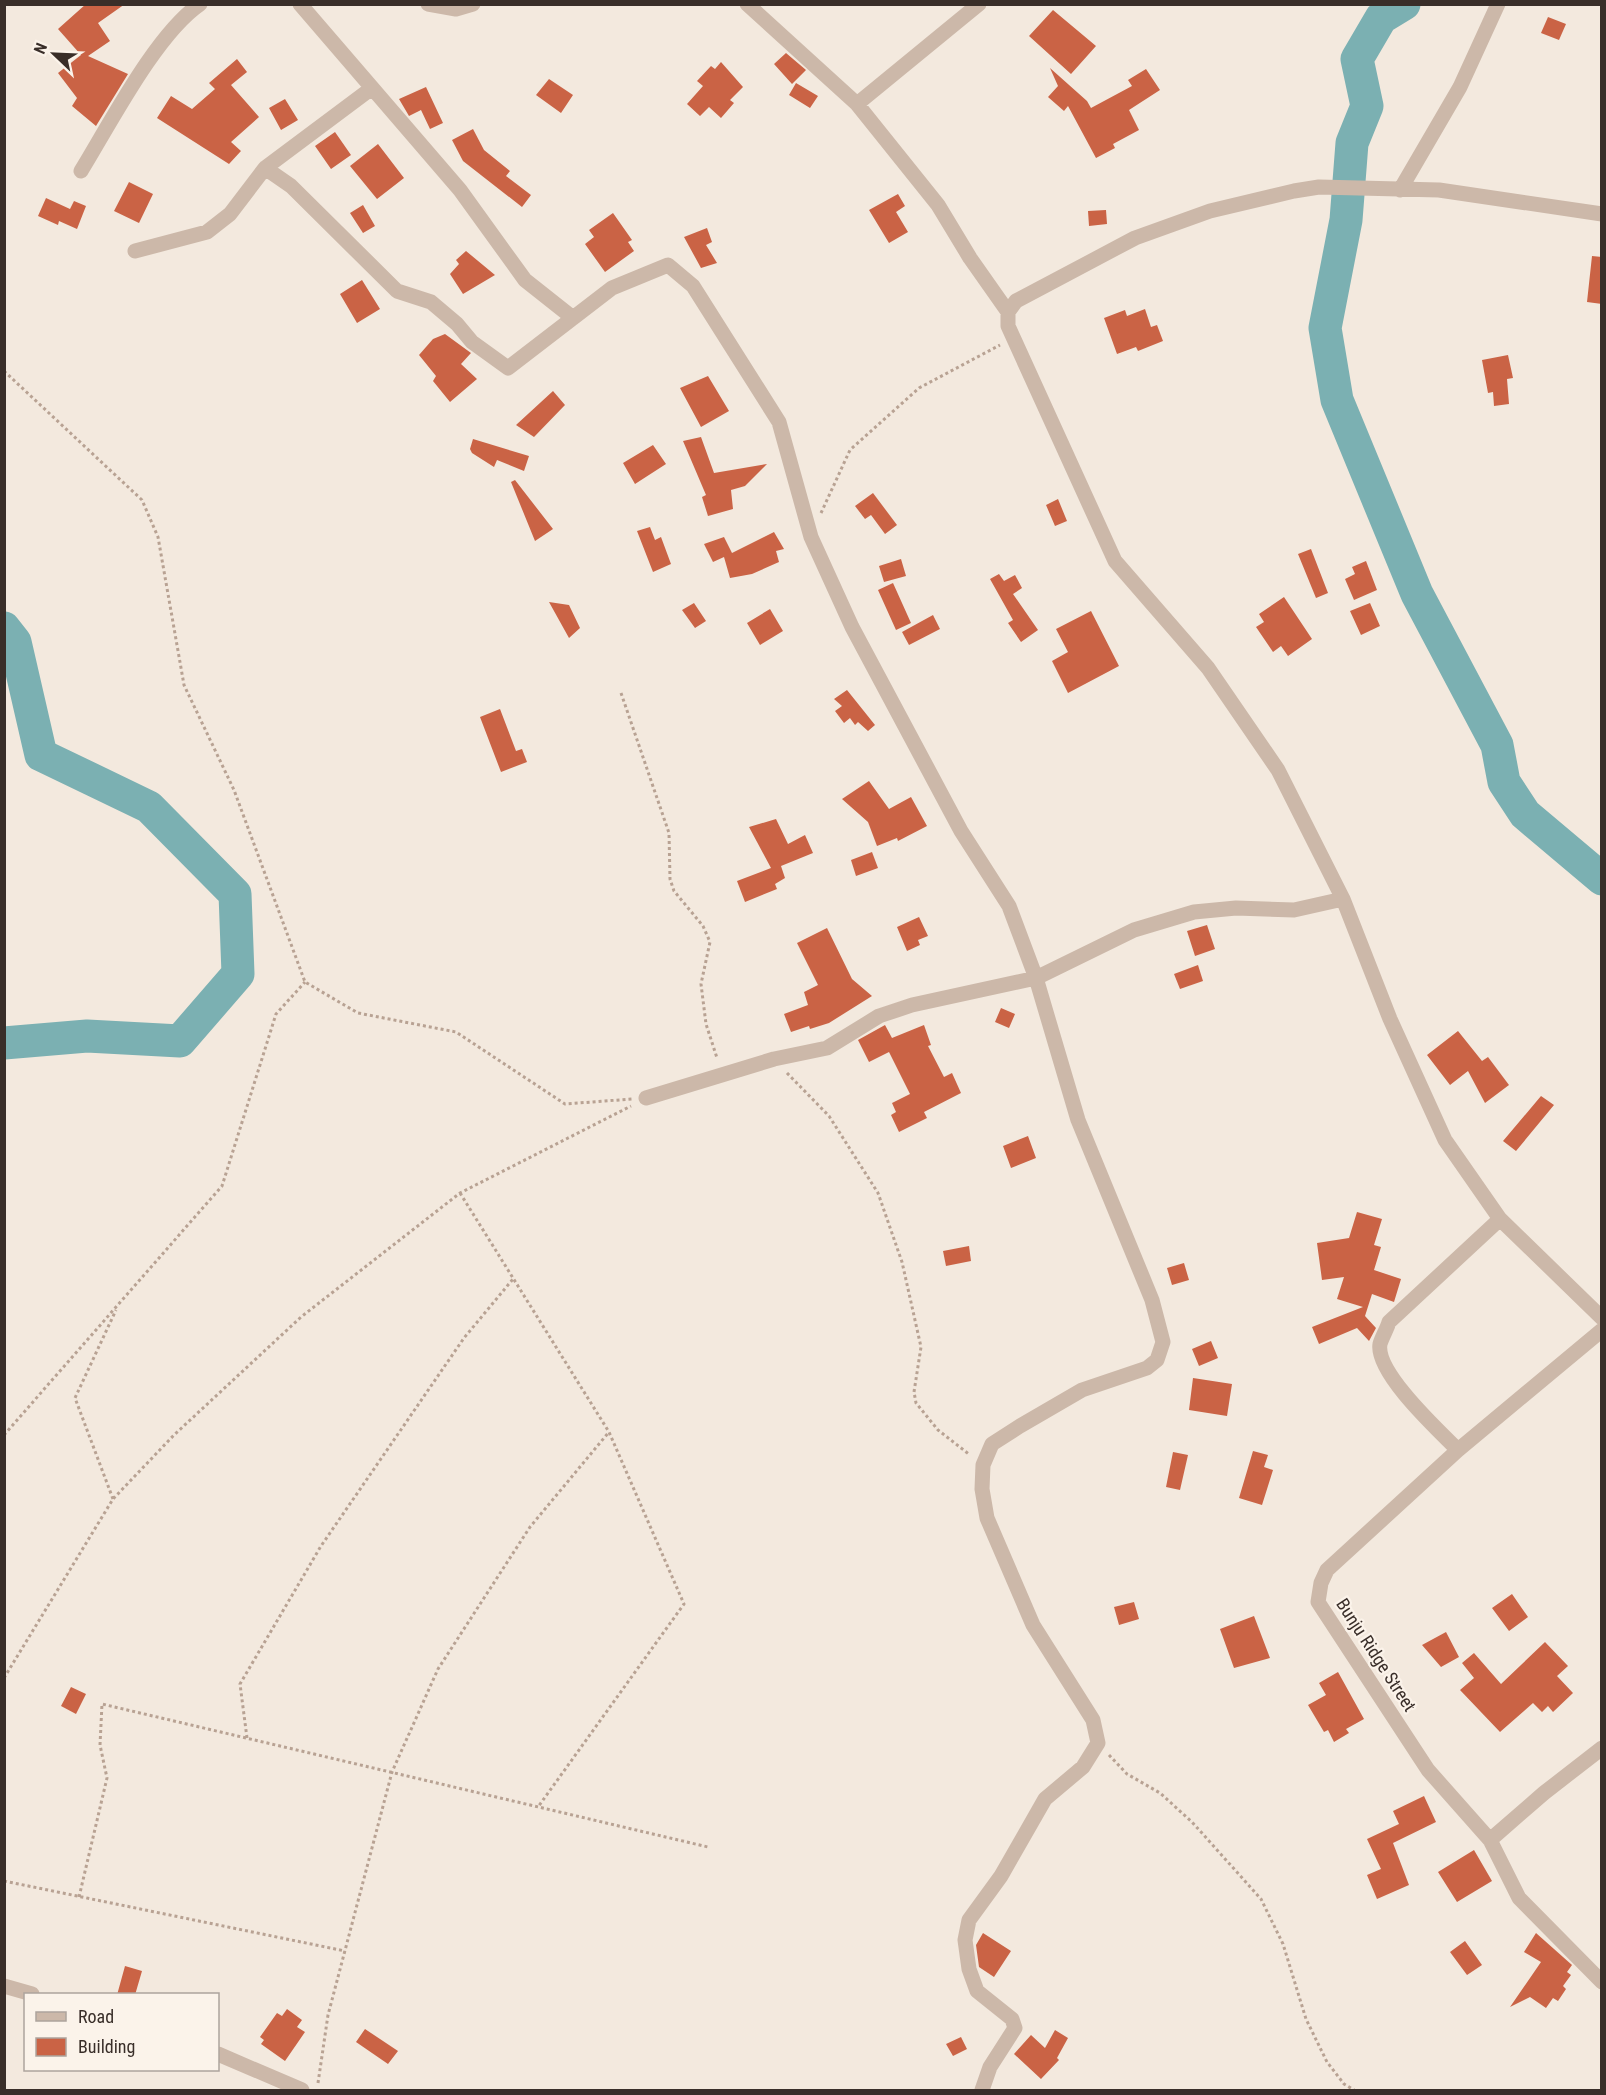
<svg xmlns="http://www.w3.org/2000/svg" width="1606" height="2095" viewBox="0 0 1606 2095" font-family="'Roboto Condensed',sans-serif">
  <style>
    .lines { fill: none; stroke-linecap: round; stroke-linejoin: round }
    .river { stroke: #7bb0b2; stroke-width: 33 }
    .building { fill: #ca6345 }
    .path { stroke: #b8a293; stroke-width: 3; stroke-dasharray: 3 3; stroke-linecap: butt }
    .minor { stroke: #ccb8a9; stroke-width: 15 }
    .labels { text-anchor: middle; stroke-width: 4.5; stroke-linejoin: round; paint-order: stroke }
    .street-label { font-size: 18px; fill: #392e29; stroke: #fbf3ea }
  </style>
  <rect width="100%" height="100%" fill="#f3e9de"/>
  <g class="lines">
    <path class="river" d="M1404,4L1381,18L1357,59L1367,106L1352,143L1346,220L1325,328L1337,400L1417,594L1497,745L1504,782L1525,814L1602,879
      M4,628L15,642L41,755L149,807L235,894L238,974L180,1041L87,1036L4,1043"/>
  </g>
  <path class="building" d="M86,4H125L98,23L110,41L88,56L128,74L96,126L72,106L77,98L58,73L81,55L58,29Z
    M1053,10L1096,46L1071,74L1029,36Z
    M1548,17L1566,24L1559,40L1541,33Z
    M786,53L806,70L792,84L774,64Z
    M237,59L247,72L231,85L259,117L231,142L241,151L229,164L157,118L171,96L192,109L215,89L209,83Z
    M721,62L743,87L730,100L734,103L721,118L709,107L700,116L687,104L703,86L697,81L711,66L715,69Z
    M1050,68L1087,101L1091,108L1132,86L1128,80L1146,69L1160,90L1129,110L1139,130L1113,144L1115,148L1096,158L1068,106L1064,111L1048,97L1058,86Z
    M549,79L573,95L561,113L536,95Z
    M796,83L818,96L810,108L789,95Z
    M426,87L443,123L430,129L421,110L409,116L399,99Z
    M285,99L298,120L281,130L269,108Z
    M473,129L484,150L510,171L506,176L531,195L522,207L463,161L452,140Z
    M335,132L351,155L331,169L315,146Z
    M378,144L404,178L377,199L350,166Z
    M129,182L153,194L139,223L114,211Z
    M898,194L905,206L896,212L908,232L889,243L869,210Z
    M46,198L70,209L74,201L86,206L77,229L59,221L58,225L38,216Z
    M363,205L375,226L363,233L350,213Z
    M1106,210L1107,224L1089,226L1088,211Z
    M613,213L632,240L628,242L634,251L605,272L585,244L594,237L589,230Z
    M707,228L712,242L706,245L717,263L701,268L684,237Z
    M466,251L495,275L463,294L450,274L459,264L456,260Z
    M1592,256L1602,257V304L1587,302Z
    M362,280L380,309L357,323L340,294Z
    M1145,309L1151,327L1157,325L1163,341L1138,351L1136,347L1117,354L1104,318L1125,310L1127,316Z
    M445,334L471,353L461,364L477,379L450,402L433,381L436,376L419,355L433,339Z
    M1508,355L1513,378L1507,379L1509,404L1494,406L1493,392L1488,393L1482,360Z
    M708,376L729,411L701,427L680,388Z
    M553,391L565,405L534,437L516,425Z
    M701,437L714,473L767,464L745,486L731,490L733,509L708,516L702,497L706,495L683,441Z
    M473,439L529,456L524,471L497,460L494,467L472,453L470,449Z
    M653,445L666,464L635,484L623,463Z
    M515,480L553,529L535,541L511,482Z
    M873,493L897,525L885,534L871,515L865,519L855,506Z
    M1058,499L1067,521L1055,526L1046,505Z
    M650,527L655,540L661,537L671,564L653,572L637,531Z
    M774,532L784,549L776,551L779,562L752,574L730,578L724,557L713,562L704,544L724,537L732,553Z
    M1311,549L1328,593L1316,598L1298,554Z
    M901,559L906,576L884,582L879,566Z
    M1366,561L1377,590L1354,600L1345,579L1355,574L1352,567Z
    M999,574L1004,581L1015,575L1022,588L1013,594L1038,630L1021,642L1008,623L1013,620L990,579Z
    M893,583L911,623L896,630L878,590Z
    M1284,597L1312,639L1288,656L1281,646L1273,652L1256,627L1264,622L1259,614Z
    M549,602L569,605L580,628L569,638Z
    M694,603L706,621L695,628L682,610Z
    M1370,603L1380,626L1361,635L1350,611Z
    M770,609L783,631L760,645L747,623Z
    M1091,611L1119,666L1068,693L1052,661L1068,652L1056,629Z
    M933,615L940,629L909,645L902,632Z
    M847,690L875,725L868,731L858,722L855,725L850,718L844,723L835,711L842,706L834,699Z
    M500,709L516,751L522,749L527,762L501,772L480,717Z
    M869,781L889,809L911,797L927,826L898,841L897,838L877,846L868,822L842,799Z
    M776,819L788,844L805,835L813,853L781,866L785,878L775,884L777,889L745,902L737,881L771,868L749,827Z
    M872,852L878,868L856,876L851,860Z
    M919,917L928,936L918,940L920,945L907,951L897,927Z
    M1207,925L1215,949L1195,956L1187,931Z
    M827,928L852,979L872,996L829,1023L810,1029L809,1026L791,1032L784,1014L808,1005L804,992L818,985L797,943Z
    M1198,965L1203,981L1180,989L1174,974Z
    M1001,1008L1015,1014L1009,1028L995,1022Z
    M885,1025L892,1038L924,1025L931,1045L928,1046L944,1077L952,1073L961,1093L924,1112L927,1118L899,1132L891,1115L896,1112L892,1103L910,1094L889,1052L869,1062L858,1040Z
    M1458,1031L1482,1061L1488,1057L1509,1085L1485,1103L1468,1071L1450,1085L1427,1055Z
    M1541,1096L1554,1105L1516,1151L1503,1141Z
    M1028,1136L1036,1158L1011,1168L1003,1146Z
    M1357,1212L1382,1219L1374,1245L1381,1247L1374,1270L1401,1279L1394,1302L1372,1294L1365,1316L1376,1328L1369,1341L1357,1328L1319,1344L1312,1327L1363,1307L1337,1299L1344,1277L1322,1280L1317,1243L1349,1238Z
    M969,1246L971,1261L946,1266L943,1251Z
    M1184,1263L1189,1280L1172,1285L1167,1268Z
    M1211,1341L1218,1358L1199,1366L1192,1349Z
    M1193,1378L1232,1384L1227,1416L1189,1410Z
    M1253,1451L1268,1455L1264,1467L1273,1470L1262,1505L1239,1498Z
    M1173,1452L1188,1455L1180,1490L1166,1487Z
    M1512,1594L1528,1617L1509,1631L1492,1608Z
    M1134,1602L1139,1619L1119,1625L1114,1607Z
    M1254,1616L1270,1658L1234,1668L1220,1629Z
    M1446,1632L1459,1657L1441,1667L1422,1645Z
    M1545,1642L1568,1666L1557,1676L1573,1693L1553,1712L1548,1706L1542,1712L1533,1703L1500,1732L1460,1690L1474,1678L1462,1663L1474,1653L1501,1684Z
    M1338,1672L1364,1719L1346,1729L1349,1733L1334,1742L1328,1730L1324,1732L1308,1705L1326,1695L1319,1683Z
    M71,1687L86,1694L76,1714L61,1706Z
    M1424,1796L1436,1822L1393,1843L1409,1885L1377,1899L1367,1875L1381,1869L1367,1839L1399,1824L1393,1811Z
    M1474,1850L1492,1881L1457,1902L1438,1872Z
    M983,1933L1011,1951L994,1977L979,1967L976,1945Z
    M1536,1933L1572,1965L1567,1972L1571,1975L1563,1986L1566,1989L1558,2001L1553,1998L1546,2008L1530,1997L1510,2007L1541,1962L1524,1952Z
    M1465,1941L1482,1965L1467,1975L1450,1952Z
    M125,1966L142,1971L135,1995H117Z
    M287,2009L302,2020L297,2027L305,2032L285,2061L261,2044L264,2040L260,2037L277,2013L282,2016Z
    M365,2029L398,2051L388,2064L356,2042Z
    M1055,2030L1068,2038L1057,2058L1059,2060L1041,2079L1014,2054L1031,2035L1045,2048Z
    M961,2037L967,2049L953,2056L946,2044Z"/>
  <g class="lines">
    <path class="path" d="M4,371L142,500L158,537L184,685L234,790L305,982L358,1013L456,1032L565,1104L632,1099
      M821,513L850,450L919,388L1000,345
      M621,693L669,833L670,879L674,891L703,926L710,942L701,984L706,1024L717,1058
      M787,1073L829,1116L878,1193L902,1262L921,1347L914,1392L916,1403L938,1430L970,1455
      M460,1193L609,1432L684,1604L538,1807
      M4,1435L222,1186L276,1014L305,982
      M113,1499L75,1398L116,1310
      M4,1678L113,1499L174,1435L301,1317L460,1193L631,1106
      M247,1738L240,1684L321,1546L464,1338L513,1279
      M1109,1755L1127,1774L1160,1793L1192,1822L1261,1899L1283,1944L1306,2019L1327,2062L1344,2084L1354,2090
      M4,1881L345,1951
      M79,1897L107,1778L100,1745L102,1704L708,1847
      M318,2083L328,2015L392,1772L438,1669L530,1527L609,1432"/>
    <path class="minor" d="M300,4L460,190L525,280L573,318
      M428,4L456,9L473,4
      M747,4L857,104L938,205L970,258L1008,312
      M857,104L979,4
      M265,168L291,186L397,291L431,302L457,324L472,342L508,368L612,288L668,265L693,286L779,422L811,537L852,627L961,831L1009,906L1036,978L1078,1120L1152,1300L1163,1342L1157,1360L1147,1368L1082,1390L1020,1426L992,1444L983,1465L982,1489L987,1518L1033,1625L1093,1720L1098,1743L1083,1767L1045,1799L1001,1876L969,1920L965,1940L969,1969L977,1991L1012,2019L1015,2028L990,2067L982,2090
      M81,171C110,124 156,34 200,4
      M1400,190L1460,87L1498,4
      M1602,214L1439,190L1319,187L1294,191L1210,211L1135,238L1016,301L1008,312V326L1115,561L1208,668L1278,770L1343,899L1390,1019L1445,1140L1500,1219L1602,1318
      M135,251L207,232L230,214L265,168L372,88
      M646,1098L774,1059L827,1048L879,1016L912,1005L1036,978L1134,930L1194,912L1236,908L1294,910L1343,899
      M1602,1330L1458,1450L1327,1570L1321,1583L1318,1602L1428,1770L1490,1840L1519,1898L1602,1982
      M1458,1450C1438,1430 1375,1372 1380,1344C1382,1337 1387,1329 1389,1322L1500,1219
      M1490,1840L1544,1793L1602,1748
      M4,1986L32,1994
      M218,2054L302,2090"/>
  </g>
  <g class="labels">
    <g class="street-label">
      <text transform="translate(1376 1655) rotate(57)" y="6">Bunju Ridge Street</text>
    </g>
  </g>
  <rect width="1606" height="2095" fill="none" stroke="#392e29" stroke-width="12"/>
  <rect x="24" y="1993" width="195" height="78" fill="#fbf3ea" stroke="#ada49d" stroke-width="1.5"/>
  <rect x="36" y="2012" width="30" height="9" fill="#ccb8a9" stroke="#ada49d" stroke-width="1.5"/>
  <text x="78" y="2023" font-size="18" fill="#392e29">Road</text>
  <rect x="36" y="2038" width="30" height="18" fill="#ca6345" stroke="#ada49d" stroke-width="1.5"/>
  <text x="78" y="2053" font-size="18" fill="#392e29">Building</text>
  <g transform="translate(54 54) rotate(293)" stroke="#fbf3ea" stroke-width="4.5" paint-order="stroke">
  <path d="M0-4.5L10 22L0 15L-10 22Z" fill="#392e29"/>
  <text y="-9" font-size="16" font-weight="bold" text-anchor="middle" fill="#392e29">N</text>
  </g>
</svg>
